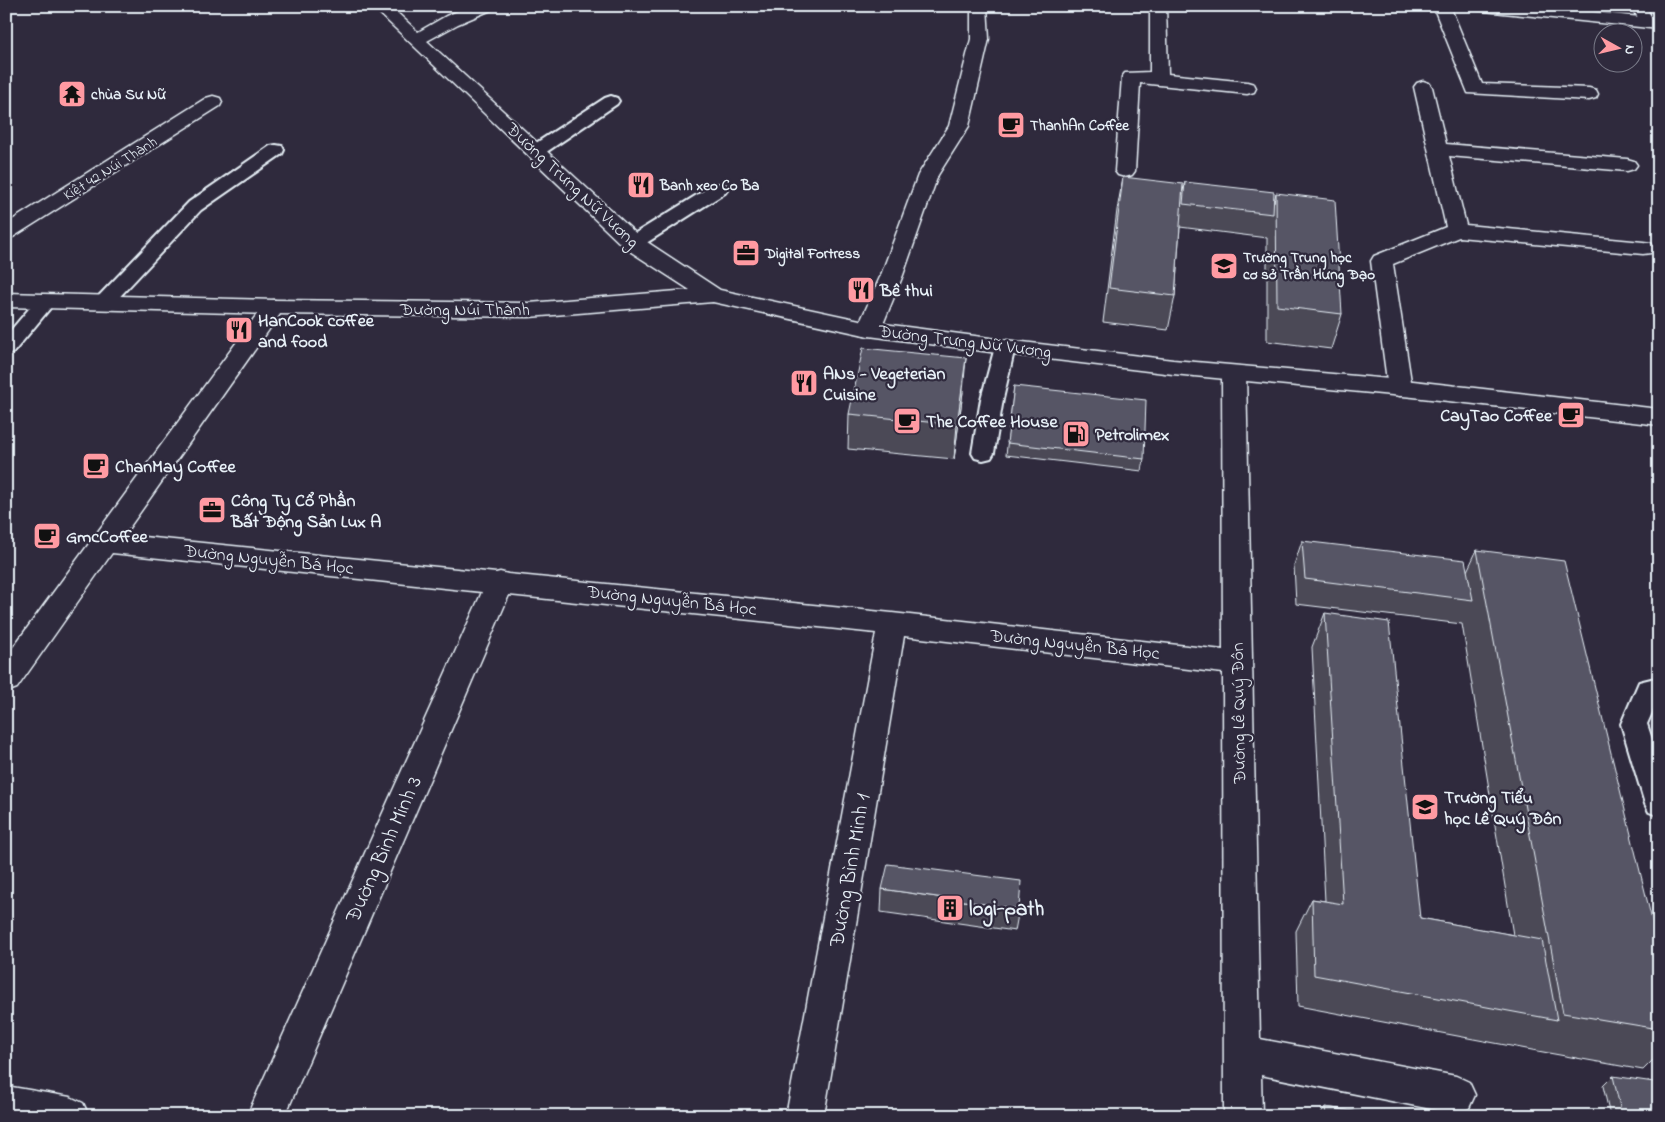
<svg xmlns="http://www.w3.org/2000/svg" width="1665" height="1122" viewBox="0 0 1665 1122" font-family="'Indie Flower',sans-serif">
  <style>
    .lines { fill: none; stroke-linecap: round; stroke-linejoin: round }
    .lane-casing { stroke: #e8f1f8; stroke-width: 4 }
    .street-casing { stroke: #e8f1f8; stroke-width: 3 }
    .secondary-casing { stroke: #e8f1f8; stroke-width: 3 }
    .lane { fill: #2f2a3d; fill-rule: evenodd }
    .street { fill: #2f2a3d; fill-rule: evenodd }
    .secondary { fill: #2f2a3d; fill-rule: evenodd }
    .wall { fill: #4b4957; stroke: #e8f1f8 }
    .shaded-wall { fill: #3d3c47; stroke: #e8f1f8 }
    .building { fill: #575565; stroke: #e8f1f8 }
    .labels { text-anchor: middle; stroke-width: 4.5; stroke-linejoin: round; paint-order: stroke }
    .far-poi-label { font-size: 15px; font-weight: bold; fill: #e8f1f8; stroke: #2f2a3d; text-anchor: start }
    .far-street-label { font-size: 15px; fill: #e8f1f8; stroke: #2f2a3d }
    .street-label { font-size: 18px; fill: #e8f1f8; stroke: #2f2a3d }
    .poi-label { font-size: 18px; font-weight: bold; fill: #e8f1f8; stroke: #2f2a3d; text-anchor: start }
    .near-street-label { font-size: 21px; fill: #e8f1f8; stroke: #2f2a3d }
    .near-poi-label { font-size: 21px; font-weight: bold; fill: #e8f1f8; stroke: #2f2a3d; text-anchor: start }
  </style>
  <rect width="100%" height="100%" fill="#2f2a3d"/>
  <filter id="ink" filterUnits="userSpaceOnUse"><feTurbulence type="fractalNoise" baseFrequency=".02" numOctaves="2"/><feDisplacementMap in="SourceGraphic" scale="10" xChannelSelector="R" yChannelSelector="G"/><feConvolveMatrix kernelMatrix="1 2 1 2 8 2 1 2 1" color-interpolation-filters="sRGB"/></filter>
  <g filter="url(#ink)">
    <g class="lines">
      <defs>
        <path id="lane" d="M1631,6H1645L1655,23L1653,26H1643Z
          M611,96L617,98L619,101L617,104L542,155H530L528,151L530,147L605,98Z
          M276,145L282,146L284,150L282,154L201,210L110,307L103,309L96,307L93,303L96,299L189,202L270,146Z
          M719,184L725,185L728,189L725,193L640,247L633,249L626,247L624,243L626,239L713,185Z
          M46,295L53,297L56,301L13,353L6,355V336L39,297Z
          M1005,341L1012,343L1015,347L1003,399L994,453L991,458L983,460L975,458L972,453L981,399L995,347L998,343Z
          M1659,677V697L1647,724L1659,760V816L1649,812L1645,804L1621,724L1639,682Z"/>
        <path id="street" d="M971,6H987L989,39L969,126L938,175L903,275L881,329L877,334L869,336L861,334L857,329L881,275L918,175L949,126L971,39Z
          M1150,6H1166L1168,74L1247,82L1254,84L1256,88L1254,92L1247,94L1140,83L1135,171L1132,175L1125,177L1118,175L1115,171L1122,77L1125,73L1150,72Z
          M1433,6H1450L1482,84L1589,88L1596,90L1598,94L1596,98L1589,100L1468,93Z
          M1423,81L1429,83L1432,87L1446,144L1627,159L1634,161L1637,165L1634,169L1627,171L1449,156L1466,225L1643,242L1651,243L1654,248L1651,253L1643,254L1459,237L1393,264L1412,388L1409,393L1400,396L1391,393L1388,388L1371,261L1374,256L1446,227L1414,87L1417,83Z
          M213,96L220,98L222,102L220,106L13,237L6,239V224L206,98Z
          M274,300L282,302L285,307L124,535L496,573L500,572L508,574L892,613L1223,650L1222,373L1226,368L1234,366L1242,368L1246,373L1260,1039L1456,1076L1469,1082L1475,1095L1469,1108L1456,1114L1261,1075L1262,1116H1224L1223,673L904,636L824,1116H786L876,633L509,595L285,1116H247L482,592L112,553L17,688L6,692V657L266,302Z
          M6,1086L70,1097L83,1103L89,1116H6Z"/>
        <path id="secondary" d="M372,6H390L418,32L446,16L470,6H493L491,10L458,24L427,41L641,238L720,290L869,322L1005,340L1173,360L1413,381L1659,409V425L1413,397L1173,374L1005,354L869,336L713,302L529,317L274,314L6,307V293L274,300L529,303L690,290L625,248Z
          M1476,6H1536L1659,19V29L1484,11L1478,10Z"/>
      </defs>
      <use href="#lane" class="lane-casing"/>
      <use href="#street" class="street-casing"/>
      <use href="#secondary" class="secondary-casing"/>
      <use href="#lane" class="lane"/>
      <use href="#street" class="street"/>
      <use href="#secondary" class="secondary"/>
    </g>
    <path class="wall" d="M1123,177L1182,195L1185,182L1274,202L1276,193L1342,314L1331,349L1267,341V238L1180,227L1175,296L1168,330L1103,322L1117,210Z
      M1014,386L1144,459L1142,471L1006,455Z
      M963,392L954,459L848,449L849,414Z
      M1302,541L1467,571L1477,550L1659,949V1054L1643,1070L1532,1050L1298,1006L1296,931L1312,899L1325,901L1312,647L1325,613L1420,918L1513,935L1462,624L1296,604L1294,565Z
      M882,889L1019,909L1015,931L881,912Z
      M1613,1076L1659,1116H1610L1603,1086Z
      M1325,1107L1386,1116H1319Z"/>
    <path class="shaded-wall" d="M966,358L963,392L954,459L957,425Z"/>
    <path class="building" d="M1123,177L1183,184L1175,296L1109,288Z
      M1185,182L1274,192L1273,214L1183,204Z
      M1276,193L1335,200L1342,314L1277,306Z
      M863,348L966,358L957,425L849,414Z
      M1014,386L1146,400L1144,459L1007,443Z
      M1302,541L1465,560L1473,600L1305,579Z
      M1477,550L1564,561L1659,949V1029L1563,1013Z
      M1325,613L1389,622L1420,918L1542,940L1557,1020L1314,975L1312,899L1343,904Z
      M888,864L1021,881L1019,909L882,889Z
      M1613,1076L1654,1082L1659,1101V1116H1622Z
      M1325,1107L1386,1116H1326Z"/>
  </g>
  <defs>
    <symbol id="temple-square" viewBox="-11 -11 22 22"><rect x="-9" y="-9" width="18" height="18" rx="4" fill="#ff9aa2" stroke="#2f2a3d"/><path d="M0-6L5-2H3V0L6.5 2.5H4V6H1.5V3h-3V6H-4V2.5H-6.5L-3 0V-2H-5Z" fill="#111"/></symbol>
    <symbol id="cafe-square" viewBox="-11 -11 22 22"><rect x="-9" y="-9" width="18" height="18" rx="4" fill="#ff9aa2" stroke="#2f2a3d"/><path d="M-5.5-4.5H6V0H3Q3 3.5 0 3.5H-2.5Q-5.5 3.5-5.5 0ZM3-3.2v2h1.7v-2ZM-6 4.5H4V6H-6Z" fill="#111"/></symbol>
    <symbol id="restaurant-square" viewBox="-11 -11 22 22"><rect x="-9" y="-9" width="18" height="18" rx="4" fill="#ff9aa2" stroke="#2f2a3d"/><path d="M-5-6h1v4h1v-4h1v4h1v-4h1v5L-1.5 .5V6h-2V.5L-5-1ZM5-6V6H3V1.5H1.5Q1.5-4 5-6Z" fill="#111"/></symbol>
    <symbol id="office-square" viewBox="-11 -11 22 22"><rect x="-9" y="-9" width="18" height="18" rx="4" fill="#ff9aa2" stroke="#2f2a3d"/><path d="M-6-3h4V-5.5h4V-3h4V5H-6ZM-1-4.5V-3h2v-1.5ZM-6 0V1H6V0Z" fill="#111"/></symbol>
    <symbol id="school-square" viewBox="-11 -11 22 22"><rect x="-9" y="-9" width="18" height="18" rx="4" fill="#ff9aa2" stroke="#2f2a3d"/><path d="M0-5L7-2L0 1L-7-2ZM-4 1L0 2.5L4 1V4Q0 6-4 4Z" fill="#111"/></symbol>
    <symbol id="fuel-square" viewBox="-11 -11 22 22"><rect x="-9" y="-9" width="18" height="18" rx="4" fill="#ff9aa2" stroke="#2f2a3d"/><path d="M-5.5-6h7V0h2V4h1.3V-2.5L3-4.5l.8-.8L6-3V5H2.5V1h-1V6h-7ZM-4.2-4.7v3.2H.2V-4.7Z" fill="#111"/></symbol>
    <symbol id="building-square" viewBox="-11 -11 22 22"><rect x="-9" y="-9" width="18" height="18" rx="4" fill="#ff9aa2" stroke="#2f2a3d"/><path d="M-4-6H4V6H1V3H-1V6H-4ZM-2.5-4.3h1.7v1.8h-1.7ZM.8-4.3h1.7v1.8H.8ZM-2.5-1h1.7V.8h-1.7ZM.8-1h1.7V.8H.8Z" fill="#111"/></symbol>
  </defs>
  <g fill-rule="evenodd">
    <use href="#temple-square" x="56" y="78" width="32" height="32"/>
    <use href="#cafe-square" x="995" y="109" width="32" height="32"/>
    <use href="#restaurant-square" x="625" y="169" width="32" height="32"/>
    <use href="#office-square" x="730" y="237" width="32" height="32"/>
    <use href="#school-square" x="1208" y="250" width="32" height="32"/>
    <use href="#restaurant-square" x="845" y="274" width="32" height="32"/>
    <use href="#restaurant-square" x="223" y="314" width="32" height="32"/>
    <use href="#restaurant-square" x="788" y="367" width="32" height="32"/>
    <use href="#cafe-square" x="1555" y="399" width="32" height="32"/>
    <use href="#cafe-square" x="891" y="405" width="32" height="32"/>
    <use href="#fuel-square" x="1060" y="418" width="32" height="32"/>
    <use href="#cafe-square" x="80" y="450" width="32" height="32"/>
    <use href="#office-square" x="196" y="494" width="32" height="32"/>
    <use href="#cafe-square" x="31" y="520" width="32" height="32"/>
    <use href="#school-square" x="1409" y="791" width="32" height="32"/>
    <use href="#building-square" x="934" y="892" width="32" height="32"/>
  </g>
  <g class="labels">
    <g class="far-poi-label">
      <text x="91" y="99">chùa Sư Nữ</text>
      <text x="1030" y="130">ThanhAn Coffee</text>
      <text x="660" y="190">Banh xeo Co Ba</text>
      <text x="765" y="258">Digital Fortress</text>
      <text x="1243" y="262">Trường Trung học<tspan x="1243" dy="17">cơ sở Trần Hưng Đạo</tspan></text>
    </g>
    <g class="far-street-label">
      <text transform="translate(110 168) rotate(-32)" y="5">Kiệt 42 Núi Thành</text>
    </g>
    <g class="street-label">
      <text transform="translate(573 185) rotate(43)" y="6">Đường Trưng Nữ Vương</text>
      <text x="465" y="315">Đường Núi Thành</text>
      <text transform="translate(965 341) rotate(7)" y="6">Đường Trưng Nữ Vương</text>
      <text transform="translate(269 559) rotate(6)" y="6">Đường Nguyễn Bá Học</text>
      <text transform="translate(672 600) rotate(6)" y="6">Đường Nguyễn Bá Học</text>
      <text transform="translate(1075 644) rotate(6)" y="6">Đường Nguyễn Bá Học</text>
      <text transform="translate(1238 713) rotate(-91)" y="6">Đường Lê Quý Đôn</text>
    </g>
    <g class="poi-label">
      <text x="880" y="296">Bê thui</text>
      <text x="258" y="326">HanCook coffee<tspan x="258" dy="21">and food</tspan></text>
      <text x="823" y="379">ANs - Vegeterian<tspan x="823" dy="21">Cuisine</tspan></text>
      <text x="1552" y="421" text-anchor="end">CayTao Coffee</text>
      <text x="926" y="427">The Coffee House</text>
      <text x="1095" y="440">Petrolimex</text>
      <text x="115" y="472">ChanMay Coffee</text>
      <text x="231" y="506">Công Ty Cổ Phần<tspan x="231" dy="21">Bất Động Sản Lux A</tspan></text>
      <text x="66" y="542">GmcCoffee</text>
      <text x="1444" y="803">Trường Tiểu<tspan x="1444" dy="21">học Lê Quý Đôn</tspan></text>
    </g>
    <g class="near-street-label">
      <text transform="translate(383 849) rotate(-66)" y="7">Đường Bình Minh 3</text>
      <text transform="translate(849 870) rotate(-80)" y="7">Đường Bình Minh 1</text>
    </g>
    <g class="near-poi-label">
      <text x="969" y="915">logi-path</text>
    </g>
  </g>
  <rect width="1665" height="1122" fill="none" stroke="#2f2a3d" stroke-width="25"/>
  <rect x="12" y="12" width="1640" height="1097" fill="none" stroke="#e8f1f8" stroke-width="2" filter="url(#ink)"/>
  <g transform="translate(1618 48) rotate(98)"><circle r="24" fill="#2f2a3d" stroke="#797a88"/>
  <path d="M0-4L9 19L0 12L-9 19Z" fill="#ff9aa2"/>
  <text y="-8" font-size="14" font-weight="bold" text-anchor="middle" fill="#e8f1f8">N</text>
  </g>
</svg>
